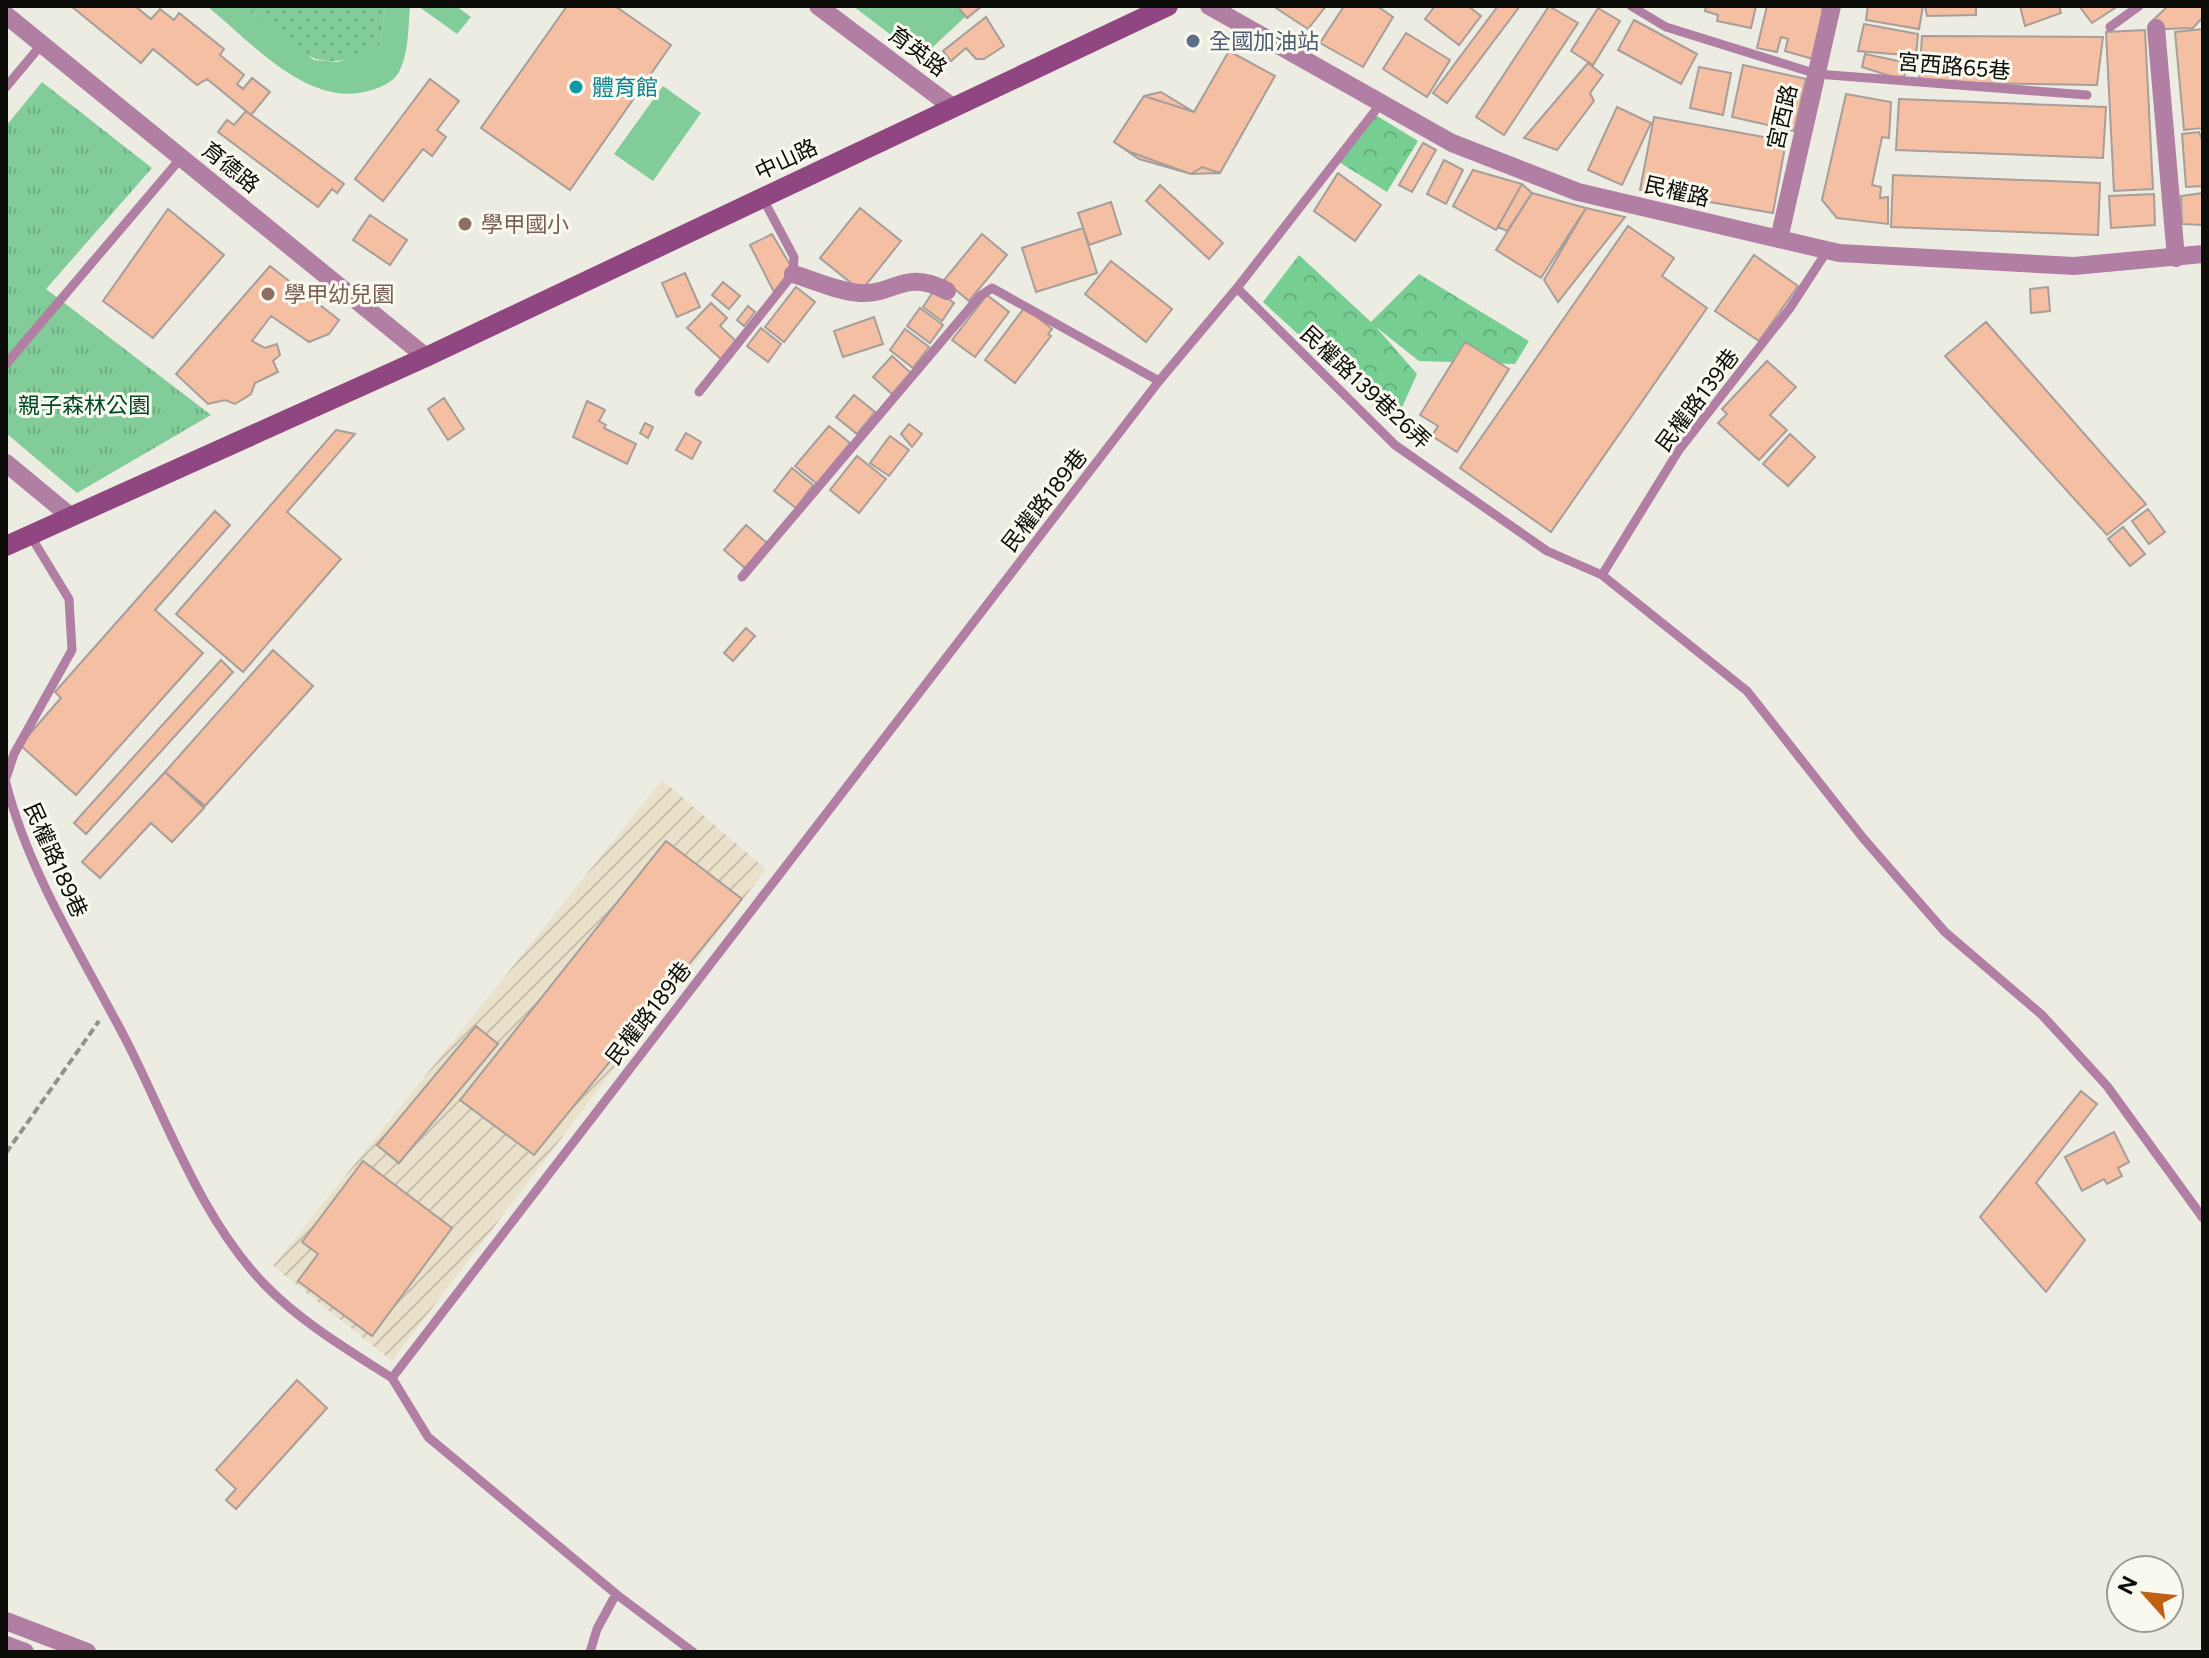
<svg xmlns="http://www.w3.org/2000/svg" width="2209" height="1658" viewBox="0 0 2209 1658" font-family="Figtree,'Noto Sans TC',sans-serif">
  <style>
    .industrial { fill: url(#industrial-furrows) }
    .grass { fill: url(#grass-dots) }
    .forest { fill: url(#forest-crowns) }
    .park { fill: url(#park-tufts) }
    .garden { fill: #82cc99 }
    .building { fill: #f5bfa3; stroke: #a79e99; stroke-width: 2 }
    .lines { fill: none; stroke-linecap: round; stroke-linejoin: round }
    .path { stroke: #92918a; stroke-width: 4; stroke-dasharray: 8 4; stroke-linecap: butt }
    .lane { stroke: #b17ea4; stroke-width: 9 }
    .street { stroke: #b17ea4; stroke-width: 18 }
    .secondary { stroke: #904781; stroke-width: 20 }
    .service-dot { fill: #5c6f8a; stroke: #faf9ef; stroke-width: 3 }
    .culture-dot { fill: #0f9aa8; stroke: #faf9ef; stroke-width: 3 }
    .education-dot { fill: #8d6e63; stroke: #faf9ef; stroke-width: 3 }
    .labels { text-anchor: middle; stroke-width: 6; stroke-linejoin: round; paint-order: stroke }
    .service-label { font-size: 22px; fill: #4e5e75; stroke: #faf9ef; text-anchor: start }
    .street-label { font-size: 22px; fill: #0c0c09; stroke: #faf9ef }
    .culture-label { font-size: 22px; fill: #0d838f; stroke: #faf9ef; text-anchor: start }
    .education-label { font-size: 22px; fill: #785e54; stroke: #faf9ef; text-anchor: start }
    .park-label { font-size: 22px; fill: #014925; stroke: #faf9ef }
  </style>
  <defs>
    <pattern id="industrial-furrows" width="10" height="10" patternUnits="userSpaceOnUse" patternTransform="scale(2)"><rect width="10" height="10" fill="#eae1cb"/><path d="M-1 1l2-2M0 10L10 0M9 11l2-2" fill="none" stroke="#c8c0ad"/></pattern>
    <pattern id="grass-dots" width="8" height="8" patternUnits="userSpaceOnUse" patternTransform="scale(2)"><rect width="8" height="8" fill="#82cc99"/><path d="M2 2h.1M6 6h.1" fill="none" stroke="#6fae82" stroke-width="1.8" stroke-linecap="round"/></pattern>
    <pattern id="forest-crowns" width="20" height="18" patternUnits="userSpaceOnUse" patternTransform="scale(2)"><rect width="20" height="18" fill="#76ce93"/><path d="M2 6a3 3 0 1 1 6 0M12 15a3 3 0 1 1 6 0" fill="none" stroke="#65b07d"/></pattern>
    <pattern id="park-tufts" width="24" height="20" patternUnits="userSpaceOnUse" patternTransform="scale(2)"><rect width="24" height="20" fill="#82cc99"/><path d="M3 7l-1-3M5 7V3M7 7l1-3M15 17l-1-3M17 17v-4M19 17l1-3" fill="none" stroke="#6fae82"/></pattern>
  </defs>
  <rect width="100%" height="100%" fill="#edece2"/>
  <path class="industrial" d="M662,780L766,869L392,1361L273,1266Z"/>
  <path class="grass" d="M244,6H385L380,47C312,81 296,47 244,6Z"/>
  <path class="forest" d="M1374,114L1418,141L1387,192L1339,162Z
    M1299,255L1371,322L1419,274L1529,341L1515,364L1419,361L1376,327L1417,374L1395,423L1263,302Z"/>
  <path class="park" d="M42,82L152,168L46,289L211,415L77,493L6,433V126Z"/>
  <path class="garden" d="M207,6H244L314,60L338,62L380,47L385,6H410C408,28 409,53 399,72C394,82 378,89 368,91C308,108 250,41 207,6Z
    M418,6H456L471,17L457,34Z
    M853,6H956L965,17L921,58Z
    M663,86L701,113L653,181L614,154Z"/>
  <path class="building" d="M71,6H135L151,19L160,9L174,20L179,13L224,49L220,55L244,75L237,84L243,89L252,78L270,92L251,115L207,79L197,85L153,49L141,63Z
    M567,6H615L671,45L570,190L481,128Z
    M957,6H982L967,18Z
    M1273,6H1326L1308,29Z
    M1344,6H1377L1393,17L1363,67L1320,43Z
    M1435,6H1468L1481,16L1459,45L1425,19Z
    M1498,6H1520L1447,103L1433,93Z
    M1549,6L1578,23L1504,135L1476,117Z
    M1706,6H1756L1751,28L1717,21L1718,15L1705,11Z
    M1767,6H1821L1823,12L1813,59L1785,51L1788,39L1781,37L1777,52L1757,48Z
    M1868,6H1923L1919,29L1866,20Z
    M1925,6H1976V15L1927,16Z
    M2020,6H2059L2061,13L2025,26Z
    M2079,6H2118L2092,23Z
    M2168,6H2203V17L2193,28L2165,29L2151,22Z
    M1598,8L1620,21L1593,65L1571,51Z
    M986,17L1004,46L984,59H976L966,48L951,61L943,51Z
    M1634,20L1697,54L1681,84L1618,50Z
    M1864,24L1918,34L1916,56L1858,51Z
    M2203,29V134L2202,128L2184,130L2175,32Z
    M2145,30L2153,189L2114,191L2106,32Z
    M1406,33L1450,60L1427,97L1383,69Z
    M1922,36L2103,37L2097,85L1919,82Z
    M1229,51L1275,76L1220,173L1202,167L1191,174L1139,159L1114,142L1144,96L1161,92L1194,112Z
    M1229,51L1275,76L1220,173L1191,174L1130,152L1114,142L1144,96L1194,112Z
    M1865,54L1908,63L1903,80L1862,67Z
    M1588,63L1603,75L1590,93L1594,101L1557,150L1524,138Z
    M1743,65L1806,79L1794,131L1732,117Z
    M1699,67L1731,73L1723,115L1690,108Z
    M430,79L459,101L437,130L446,137L432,156L423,149L383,201L355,179Z
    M1846,94L1891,102L1889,138L1882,137L1872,185L1881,187L1880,198L1888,197V224L1837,218L1822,200Z
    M1899,99L2106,107L2103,158L1896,150Z
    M1617,107L1651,123L1622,185L1588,170Z
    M246,111L344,184L337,193L332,189L318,207L218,132L227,120L234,125Z
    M1654,117L1786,141L1773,213L1640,190Z
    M2199,132L2203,142V186L2186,187L2182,134Z
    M1423,143L1436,150L1412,192L1399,185Z
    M1444,160L1463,170L1446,204L1427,194Z
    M1473,170L1522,184L1496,230L1453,206Z
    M1338,173L1381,205L1355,241L1314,211Z
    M1893,175L2100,183L2098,235L1891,227Z
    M1522,184L1532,193L1507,231L1498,227Z
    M1160,185L1223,243L1209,259L1146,201Z
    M1532,193L1586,208L1541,278L1496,250Z
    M2203,193V225L2182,224L2181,196Z
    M2154,194L2155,225L2111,228L2109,196Z
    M1111,202L1121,234L1089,245L1078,213Z
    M860,208L901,241L861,291L820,258Z
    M1586,208L1625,217L1558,302L1544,280Z
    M168,209L224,255L153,338L103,301Z
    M370,215L407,240L390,265L353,240Z
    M1628,226L1674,258L1662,276L1707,308L1551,532L1460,468Z
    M1083,228L1097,273L1036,292L1022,248Z
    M772,234L792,268L774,292L750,245Z
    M982,234L1007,255L969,301L944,280Z
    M1754,255L1798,286L1759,341L1715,311Z
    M1111,261L1172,309L1146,342L1085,294Z
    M270,266L339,320L329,334L309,342L271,316L252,341L265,348L277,344L280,355L273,361L278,372L255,383L251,394L235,404L225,400L208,404L176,374Z
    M685,273L700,307L677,317L662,283Z
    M723,282L740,296L729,309L712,295Z
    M796,287L815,302L784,342L765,327Z
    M2048,287L2050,311L2031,313L2030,289Z
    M935,289L954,303L942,321L923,307Z
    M987,295L1009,312L975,357L952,340Z
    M711,303L727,318L720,326L736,341L721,359L687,328Z
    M748,306L755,312L744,326L737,320Z
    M1025,307L1052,329L1048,334L1051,336L1015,383L985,360Z
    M920,308L943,325L930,343L907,326Z
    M874,317L883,344L843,357L834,331Z
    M1986,322L2146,504L2107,535L1945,356Z
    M761,328L781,344L768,362L747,346Z
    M905,329L929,347L913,368L890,350Z
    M1465,342L1509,369L1457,452L1432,436L1438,426L1420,415Z
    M892,356L911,373L892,394L873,377Z
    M1767,361L1796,387L1770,415L1787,430L1759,460L1718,423L1727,414L1722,409Z
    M854,395L875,412L857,434L836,417Z
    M444,398L464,429L448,440L428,409Z
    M587,401L605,410L599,421L606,425L604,428L636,444L627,464L573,437Z
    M645,423L653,427L648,438L640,433Z
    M909,424L922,434L912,447L901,434Z
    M829,426L850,443L817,484L795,466Z
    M336,430L355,434L287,512L341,559L243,672L176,614Z
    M686,433L701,442L692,459L676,450Z
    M1790,434L1815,457L1788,486L1763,464Z
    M890,436L909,450L889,476L870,463Z
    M857,456L886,479L859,513L830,490Z
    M792,468L813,485L796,508L774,491Z
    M2148,509L2165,532L2149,544L2132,521Z
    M215,511L230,525L155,610L203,653L76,795L20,745L61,698L55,692Z
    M746,525L767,543L745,568L724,550Z
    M2123,527L2145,554L2130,566L2108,539Z
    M746,628L755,636L733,661L724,653Z
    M273,650L313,686L205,806L165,772Z
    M221,660L233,672L86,834L74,823Z
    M165,772L204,808L172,842L151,823L100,878L82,862Z
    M666,841L742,899L534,1155L460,1100Z
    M476,1026L498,1044L399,1163L377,1145Z
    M2081,1091L2097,1104L2036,1183L2085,1240L2046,1292L1980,1217Z
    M2114,1132L2129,1162L2118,1168L2122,1176L2107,1184L2104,1179L2082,1191L2065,1157Z
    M363,1161L452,1228L372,1336L298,1281L318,1254L302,1242Z
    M297,1380L327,1408L236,1509L226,1500L236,1489L216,1470Z"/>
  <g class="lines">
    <path class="path" d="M6,1153L99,1021"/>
    <path class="lane" d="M1631,6L1666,27L1817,74L2087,95
      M2110,27L2139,6
      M6,87L42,44
      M1237,288L1395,445L1547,551L1602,575L1747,691L1863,838L1945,932L2042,1015L2107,1086L2203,1218
      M6,364L181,158
      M699,392L793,274L794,257L762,197
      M1602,575L1679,450L1790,308L1827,251
      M742,577L980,296L992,288L1159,381
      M6,778L14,754L72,650L69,599L30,535
      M6,783C29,874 84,959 127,1042C168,1123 201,1219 265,1285C301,1322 348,1350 392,1378L1159,381L1237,288L1382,102
      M392,1378L428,1437L616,1594L693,1652
      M590,1652L597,1629L616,1594"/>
    <path class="street" d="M818,6L951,106
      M1209,6L1452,143L1578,192L1839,253L2074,266L2203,254
      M6,15L426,357
      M2156,28L2176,258
      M1779,239L1832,6
      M793,274C814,280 839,292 861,293C894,295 905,268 947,291
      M6,463L70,516
      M6,1621L87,1652
      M6,1645L25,1652"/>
    <path class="secondary" d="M6,546L426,357L1168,6"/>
  </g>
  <circle class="service-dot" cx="1193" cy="41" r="8"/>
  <circle class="culture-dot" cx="576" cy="87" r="8"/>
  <g class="education-dot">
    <circle cx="465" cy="224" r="8"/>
    <circle cx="268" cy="294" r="8"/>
  </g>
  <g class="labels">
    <g class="service-label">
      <text x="1209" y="49">全國加油站</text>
    </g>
    <g class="street-label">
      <text transform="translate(918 51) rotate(37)" y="8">育英路</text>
      <text transform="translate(1954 66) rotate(5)" y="8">宮西路65巷</text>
      <text transform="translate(1782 117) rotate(-77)" y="8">宮西路</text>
      <text transform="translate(786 159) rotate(-25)" y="8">中山路</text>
      <text transform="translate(231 167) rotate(39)" y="8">育德路</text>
      <text transform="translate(1677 191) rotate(13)" y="8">民權路</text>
      <text transform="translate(1366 387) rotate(43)" y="8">民權路139巷26弄</text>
      <text transform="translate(1697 400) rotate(-53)" y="8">民權路139巷</text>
      <text transform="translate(1044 500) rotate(-52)" y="8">民權路189巷</text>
      <text transform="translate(56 860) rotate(66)" y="8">民權路189巷</text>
      <text transform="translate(648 1013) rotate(-52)" y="8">民權路189巷</text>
    </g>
    <g class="culture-label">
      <text x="592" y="95">體育館</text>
    </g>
    <g class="education-label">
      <text x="481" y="232">學甲國小</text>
      <text x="284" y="302">學甲幼兒園</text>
    </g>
    <g class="park-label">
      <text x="84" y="413">親子森林公園</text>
    </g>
  </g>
  <rect width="2209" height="1658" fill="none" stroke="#0c0c09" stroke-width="16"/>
  <g transform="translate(2145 1594) rotate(297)"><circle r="38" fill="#faf9ef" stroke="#9b9a93" stroke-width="2"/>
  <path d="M0-6L14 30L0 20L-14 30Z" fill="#be6113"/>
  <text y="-12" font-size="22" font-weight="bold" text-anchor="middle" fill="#0c0c09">N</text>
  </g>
</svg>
